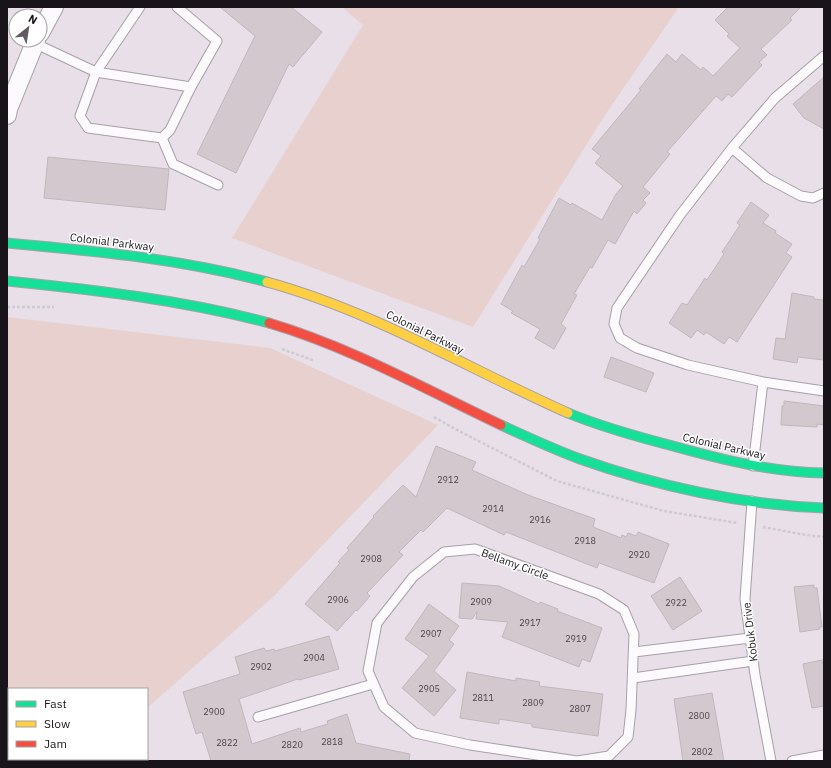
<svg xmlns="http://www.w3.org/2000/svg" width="831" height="768" viewBox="0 0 831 768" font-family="'IBM Plex Sans',sans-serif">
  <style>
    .green { fill: #e7d0ce }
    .building { fill: #d3c8ce; stroke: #c0b7bd }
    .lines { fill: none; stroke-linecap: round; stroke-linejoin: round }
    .lane-casing { stroke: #a7a0a7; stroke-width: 11 }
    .street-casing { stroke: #a7a0a7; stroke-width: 20 }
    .fast-casing { stroke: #a7a0a7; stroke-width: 11 }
    .slow-casing { stroke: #a7a0a7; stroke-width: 11 }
    .jam-casing { stroke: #a7a0a7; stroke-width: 11 }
    .path { stroke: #cecbce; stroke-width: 2.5; stroke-dasharray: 3 2; stroke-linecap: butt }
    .lane { stroke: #fcfafc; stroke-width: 9 }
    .street { stroke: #fcfafc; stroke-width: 18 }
    .fast { stroke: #16e098; stroke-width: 9 }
    .slow { stroke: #ffcf43; stroke-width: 9 }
    .jam { stroke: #f24e42; stroke-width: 9 }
    .labels { text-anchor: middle; stroke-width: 3; stroke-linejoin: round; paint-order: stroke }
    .number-label { font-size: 9px; fill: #4a4449 }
    .street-label { font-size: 11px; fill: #191419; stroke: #fff }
  </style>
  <rect width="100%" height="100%" fill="#e8dfe8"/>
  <path class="green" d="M342,7H679L605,115L473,327L232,238L363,25Z
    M7,317L270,348L438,425L272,598L147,708V689H9V758H7Z
    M16,759H88L86,761H31Z"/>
  <path class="building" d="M220,7H291L322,32L293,67L289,64L236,173L197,154L255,36Z
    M728,7H801L790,18L792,20L761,49L767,55L759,62L762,65L732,97L728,94L722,101L716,96L667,152L670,154L643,187L650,193L643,200L646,203L637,214L634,211L615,244L608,240L592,268L590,267L574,294L577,295L561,324L566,328L554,349L535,338L540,329L511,313L513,311L501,304L522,265L524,267L540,239L538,238L559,198L571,205L572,203L602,220L616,194L623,186L595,163L601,156L592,149L641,90L639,89L667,54L676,62L682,54L701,70L703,67L713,76L740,48L727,36L729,34L715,20Z
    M824,77V129L804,118L793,104Z
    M48,157L169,169L165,210L44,198Z
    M751,202L769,215L763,223L776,231L775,233L792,244L786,253L792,257L737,342L729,337L724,344L706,332L704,335L697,330L691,338L669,323L682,303L687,305L705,278L707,280L724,254L722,252L740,225L737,223Z
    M792,293L814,297V299L824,300V360L798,357L797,363L773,359L776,338L785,339Z
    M611,357L654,373L646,392L604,377Z
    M784,401L824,406V425L817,424V427L781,425L782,406H784Z
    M436,446L476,462L472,470L528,495L595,519L593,527L621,538L622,535L626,537L628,533L636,536L638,532L669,544L654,583L599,563L597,568L506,532L504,535L447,508L423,532L421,530L399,552L403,555L367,593L370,596L357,611L356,610L337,631L305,604L340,563L338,562L349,550L347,548L374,517L373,516L403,485L416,497Z
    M680,577L702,611L673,630L651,596Z
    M462,583L499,586L539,604L540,602L558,609L557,611L602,628L590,662L582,659L579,667L502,637L508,622L476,619L477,612L472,619L459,618Z
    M814,585V588H817L822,627H819L820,629L800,632L794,587Z
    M429,604L459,626L449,640L454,644L434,671L456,690L434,716L402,688L429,656L405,639Z
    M329,636L339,669L299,680L298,679L239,699L252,744L300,728L301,732L328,724L327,721L347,714L356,743L410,754L409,761H211L202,732L196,734L183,692L240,674L235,657L264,648L266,651L274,649L275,651Z
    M822,660V663H824V706L812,708L803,664Z
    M467,672L516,681V678L540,682L539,686L603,694L598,736L532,727V724L499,719V724L460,718Z
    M712,693L724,761H683L674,699Z"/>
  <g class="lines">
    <defs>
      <path id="lane" d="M140,7L96,72L80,116L88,128L162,138L170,130L191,87L217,41L177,7
        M34,43L96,72L191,87
        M824,56L775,98L732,148L767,178L801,196L813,198L824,193
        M162,138L173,164L218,185
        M732,148L680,215L617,308L614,324L620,338L637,348L688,365L763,382L753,466
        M763,382L824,391
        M752,501L745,599L755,675L771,761
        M475,549L599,594L624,610L634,634L631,710L628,737L609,756L577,761L470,745L415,733L384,707L368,671L377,623L413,577L444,552Z
        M634,652L750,638
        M633,678L753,661
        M258,717L373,684
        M792,761L824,755"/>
      <path id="street" d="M40,33L54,7
        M7,115L8,109L36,40"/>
      <path id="fast" d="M7,243C95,251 182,259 267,282
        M7,281C96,290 183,300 269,323
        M568,413C602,427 638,437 673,446C723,460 772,472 824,473
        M501,425C527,437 553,449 580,459C656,486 743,505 824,508"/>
      <path id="slow" d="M267,282C373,311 469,369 568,413"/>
      <path id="jam" d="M269,323C350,347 425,389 501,425"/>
    </defs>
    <use href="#lane" class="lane-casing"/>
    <use href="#street" class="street-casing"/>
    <use href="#fast" class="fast-casing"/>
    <use href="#slow" class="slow-casing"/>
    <use href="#jam" class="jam-casing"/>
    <path class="path" d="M7,307H54
      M282,349L315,361
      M434,417L455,429L557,481L664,511L738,523
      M763,527L806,535L824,537"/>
    <use href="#lane" class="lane"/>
    <use href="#street" class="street"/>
    <use href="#fast" class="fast"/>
    <use href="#slow" class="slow"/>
    <use href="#jam" class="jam"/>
  </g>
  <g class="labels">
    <g class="number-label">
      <text x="448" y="483">2912</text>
      <text x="493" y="512">2914</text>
      <text x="540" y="523">2916</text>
      <text x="585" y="544">2918</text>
      <text x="639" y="558">2920</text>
      <text x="371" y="562">2908</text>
      <text x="338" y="603">2906</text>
      <text x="481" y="605">2909</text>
      <text x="676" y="606">2922</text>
      <text x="530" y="626">2917</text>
      <text x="431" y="637">2907</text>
      <text x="576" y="642">2919</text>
      <text x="314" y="661">2904</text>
      <text x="261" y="670">2902</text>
      <text x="429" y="692">2905</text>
      <text x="483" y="701">2811</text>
      <text x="533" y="706">2809</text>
      <text x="580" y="712">2807</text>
      <text x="214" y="715">2900</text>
      <text x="699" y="719">2800</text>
      <text x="332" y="745">2818</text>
      <text x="227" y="746">2822</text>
      <text x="292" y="748">2820</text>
      <text x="702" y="755">2802</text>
    </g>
    <g class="street-label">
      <text transform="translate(112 242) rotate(7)" y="4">Colonial Parkway</text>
      <text transform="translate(425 332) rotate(26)" y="4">Colonial Parkway</text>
      <text transform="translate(724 446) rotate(13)" y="4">Colonial Parkway</text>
      <text transform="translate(515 564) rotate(20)" y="4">Bellamy Circle</text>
      <text transform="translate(750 632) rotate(-97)" y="4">Kobuk Drive</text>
    </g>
  </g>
  <rect width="831" height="768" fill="none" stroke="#191419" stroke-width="16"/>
  <rect x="8" y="688" width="140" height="72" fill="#ffffff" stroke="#a3a1a3"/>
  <rect x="16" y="701" width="20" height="6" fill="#16e098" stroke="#a3a1a3"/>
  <text x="44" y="708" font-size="12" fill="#191419">Fast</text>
  <rect x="16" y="721" width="20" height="6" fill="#ffcf43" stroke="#a3a1a3"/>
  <text x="44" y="728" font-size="12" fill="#191419">Slow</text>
  <rect x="16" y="741" width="20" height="6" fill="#f24e42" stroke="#a3a1a3"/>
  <text x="44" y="748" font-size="12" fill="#191419">Jam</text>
  <g transform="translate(28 28) rotate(30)"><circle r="19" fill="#ffffff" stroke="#a3a1a3"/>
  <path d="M0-3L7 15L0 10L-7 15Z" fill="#615b61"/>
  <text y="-6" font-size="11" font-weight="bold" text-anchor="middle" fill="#191419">N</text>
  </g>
</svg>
